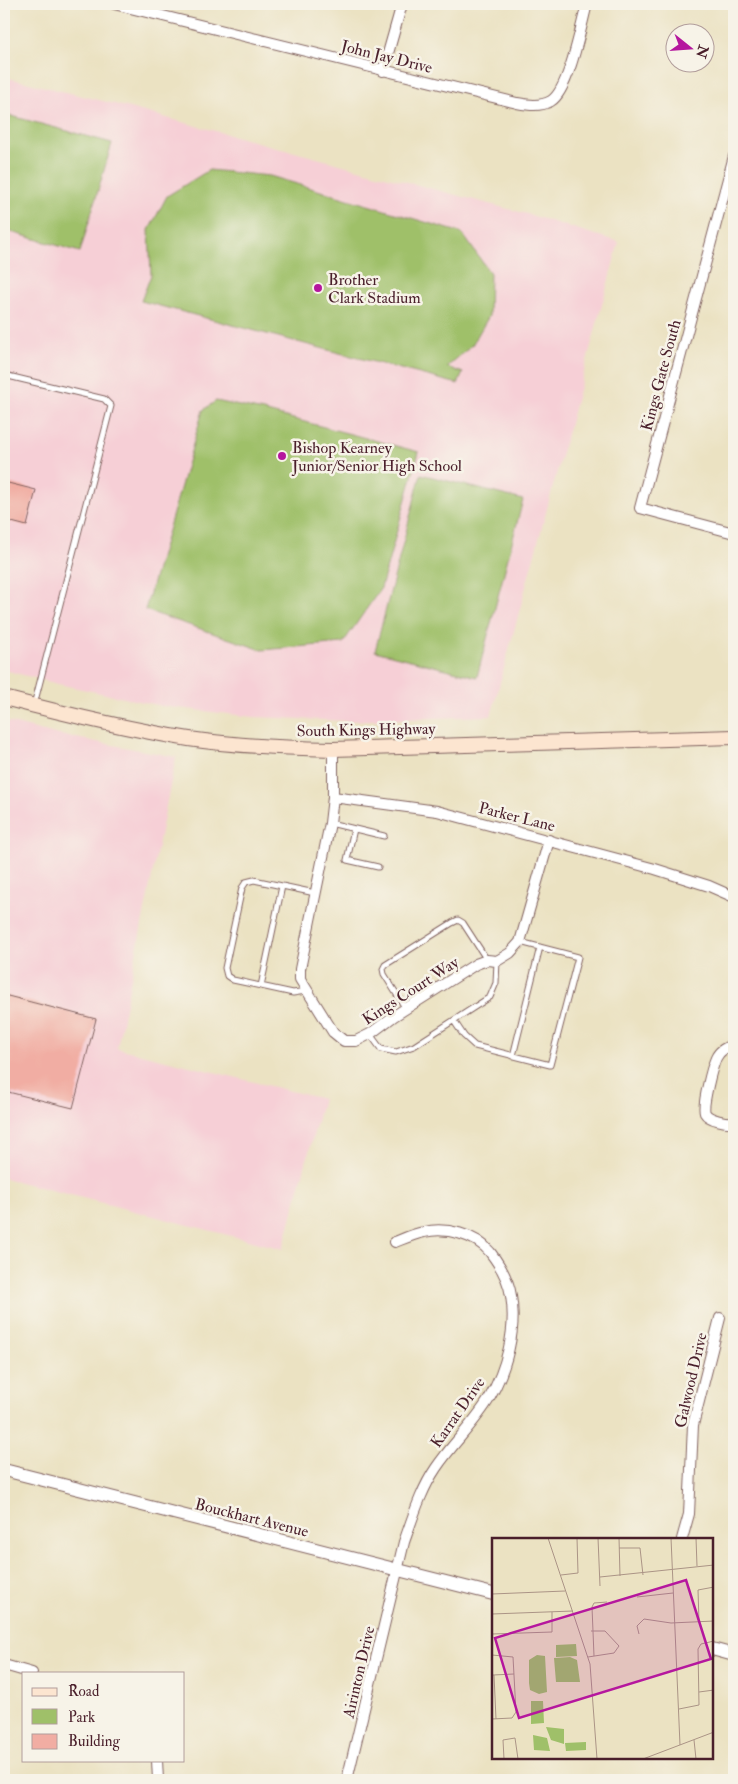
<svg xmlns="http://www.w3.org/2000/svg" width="738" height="1784" viewBox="0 0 738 1784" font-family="'IM FELL Double Pica',serif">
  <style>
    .built { fill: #f6cfd6 }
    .green { fill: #9fc069; stroke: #74704a }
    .building { fill: #f1ada3 }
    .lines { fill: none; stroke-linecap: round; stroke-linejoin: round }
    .service-casing { stroke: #826360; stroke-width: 7 }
    .minor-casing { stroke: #826360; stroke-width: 12 }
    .tertiary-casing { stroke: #826360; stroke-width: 14 }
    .secondary-casing { stroke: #826360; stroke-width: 16 }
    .service { stroke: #fff; stroke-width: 5 }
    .minor { stroke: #fff; stroke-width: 10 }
    .tertiary { stroke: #fff; stroke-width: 12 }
    .secondary { stroke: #fce5d0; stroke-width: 14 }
    .poi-dot { fill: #b5179e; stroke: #f7f3e8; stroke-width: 2 }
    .labels { text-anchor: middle; stroke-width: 5; stroke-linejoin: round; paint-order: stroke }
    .street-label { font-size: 16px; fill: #4a1f2b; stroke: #f7f3e8 }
    .poi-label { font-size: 16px; fill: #4a1f2b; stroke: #f7f3e8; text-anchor: start }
    .inset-road { fill: none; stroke: #ab9486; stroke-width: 1 }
    .view { fill: #b5179e; fill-opacity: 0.15; stroke: #b5179e; stroke-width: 2.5 }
    .inset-edge { fill: none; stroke: #4a1f2b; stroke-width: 2.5 }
  </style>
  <rect width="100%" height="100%" fill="#f7f3e8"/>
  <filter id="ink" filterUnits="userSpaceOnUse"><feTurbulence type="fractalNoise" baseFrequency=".02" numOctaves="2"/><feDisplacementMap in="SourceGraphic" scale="10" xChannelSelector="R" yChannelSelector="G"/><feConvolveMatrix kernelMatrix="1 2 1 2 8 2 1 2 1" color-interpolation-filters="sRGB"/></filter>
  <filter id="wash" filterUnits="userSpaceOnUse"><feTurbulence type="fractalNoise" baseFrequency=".0096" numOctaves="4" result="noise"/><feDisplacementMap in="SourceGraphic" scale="20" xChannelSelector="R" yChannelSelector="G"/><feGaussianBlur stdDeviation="1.12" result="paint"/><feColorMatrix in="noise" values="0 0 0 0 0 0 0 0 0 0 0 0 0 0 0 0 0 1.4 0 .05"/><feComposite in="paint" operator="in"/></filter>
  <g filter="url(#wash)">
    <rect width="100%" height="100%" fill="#ebe2c2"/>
    <path class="built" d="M4,77L107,102L527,214L619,242L491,716L347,721L253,717L162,706L58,684L4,670Z
      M4,721L55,734L176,757L117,1048L323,1099L283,1249L4,1178Z"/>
    <path class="green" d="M4,114L112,143L80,252L4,230Z
      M209,170L270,176L462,233L490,273L489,316L472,345L447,367L463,373L458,384L141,301L151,275L149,230L167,196Z
      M216,401L263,411L419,452L381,588L343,643L262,650L145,610L203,410Z
      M421,474L523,500L477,677L375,651Z"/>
    <g id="blocks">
      <path class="building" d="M4,482L36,490L27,526L4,520Z
        M4,995L96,1019L73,1108L4,1091Z"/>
    </g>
  </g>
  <g filter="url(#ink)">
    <use href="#blocks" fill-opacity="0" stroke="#826360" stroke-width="1"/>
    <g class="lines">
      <defs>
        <path id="service" d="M4,375L104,399L111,406L34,705
          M330,823L384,836
          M354,829L347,860L378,867
          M261,986L282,886
          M306,991L293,993L233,980L227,976L225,968L242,888L246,882L254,880L315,893
          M406,1009L384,974L383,969L385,965L452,923L458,920L463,923L487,960
          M454,1021L464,1036L475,1046L550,1065L578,957L520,942
          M370,1034L381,1049L396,1052L414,1046L490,997L496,983L497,961
          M513,1056L540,947"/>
        <path id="minor" d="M114,4L517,103C528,105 540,107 551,101C569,90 581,26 587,4
          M383,71L402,4
          M734,156L640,508L734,533
          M333,749V797L330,823L300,969V979L333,1032L344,1041H356L370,1034L394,1016L476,964L487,960L497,961L510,953L520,942L549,840
          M333,797L437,811L655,869L709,886L734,897
          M734,1045C727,1046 719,1051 716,1058C712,1067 702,1105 705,1113C709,1120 727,1123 734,1122
          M682,1539L689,1514L693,1425L720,1318
          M4,1665L32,1673
          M157,1760L158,1780
          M347,1780L404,1542C413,1517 421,1490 436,1468C452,1444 474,1424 489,1399C506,1370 517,1330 511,1296C509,1281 500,1265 490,1252C475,1234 446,1227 424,1232C414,1234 405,1238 395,1242"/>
        <path id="tertiary" d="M4,1470L493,1594
          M712,1649L734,1655"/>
        <path id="secondary" d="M4,698C65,714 127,729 189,739C236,746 285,748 333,749L734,737"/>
      </defs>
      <use href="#service" class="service-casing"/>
      <use href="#minor" class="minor-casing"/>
      <use href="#tertiary" class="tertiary-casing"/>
      <use href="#secondary" class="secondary-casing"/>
      <use href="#service" class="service"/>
      <use href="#minor" class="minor"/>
      <use href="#tertiary" class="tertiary"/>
      <use href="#secondary" class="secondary"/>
    </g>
  </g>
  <g class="poi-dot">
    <circle cx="318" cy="288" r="5"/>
    <circle cx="282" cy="456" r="5"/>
  </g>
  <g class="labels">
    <g class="street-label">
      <text transform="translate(387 56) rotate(14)" y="6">John Jay Drive</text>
      <text transform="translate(660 375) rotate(-75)" y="6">Kings Gate South</text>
      <text transform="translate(366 729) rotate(-1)" y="6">South Kings Highway</text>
      <text transform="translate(517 816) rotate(14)" y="6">Parker Lane</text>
      <text transform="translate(410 990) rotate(-33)" y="6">Kings Court Way</text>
      <text transform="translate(690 1380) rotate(-77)" y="6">Galwood Drive</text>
      <text transform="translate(457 1412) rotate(-55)" y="6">Karrat Drive</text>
      <text transform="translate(252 1517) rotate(14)" y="6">Bouckhart Avenue</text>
      <text transform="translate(358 1672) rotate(-77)" y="6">Airinton Drive</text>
    </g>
    <g class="poi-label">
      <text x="328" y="285">Brother<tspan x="328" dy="18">Clark Stadium</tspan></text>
      <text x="292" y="453">Bishop Kearney<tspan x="292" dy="18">Junior/Senior High School</tspan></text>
    </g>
  </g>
  <g transform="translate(492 1538)">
    <rect width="221" height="221" fill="#ebe2c2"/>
    <path d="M84,106L85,118L64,119V107ZM45,117L53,118L55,154L47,156L38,152L37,145V122ZM78,119L85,122L88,144H64L62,120ZM39,163H51L52,185L39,186ZM54,189L72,191V206L59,202ZM41,197L55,200L58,213L42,212ZM94,204V212L74,213L73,205Z" fill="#9fc069"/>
    <path class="inset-road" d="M56,0L98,126L105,221M106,0L108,48M127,0L128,38M179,0L188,207M204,0L205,28M127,10H148L151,37M69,37L86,35L85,0M108,39L222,27M0,56L73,53M145,59L181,55M0,76L81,73M207,84L206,52L222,49M0,96L60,94V74M147,96L145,88L152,81L179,85L222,83M0,117L21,119L24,174L20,180L0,181M102,118L100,69L102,65L115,64M96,119L122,115L127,108L113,93H99M1,137L22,136M2,137L4,181M207,154L222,152M187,171L207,167L206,111L209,106L222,103M202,202L204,221M12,221L11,202L23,200L26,221M151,221L222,194"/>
    <path class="view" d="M194,42L219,121L27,180L3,100Z"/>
    <rect width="221" height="221" class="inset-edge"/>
  </g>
  <rect width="738" height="1784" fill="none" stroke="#f7f3e8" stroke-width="20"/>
  <rect x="22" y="1672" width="162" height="90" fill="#f7f3e8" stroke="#b29e9c"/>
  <rect x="32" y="1688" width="25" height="8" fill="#fce5d0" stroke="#b29e9c"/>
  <text x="68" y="1696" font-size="15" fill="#4a1f2b">Road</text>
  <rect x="32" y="1709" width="25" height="15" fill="#9fc069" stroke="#b29e9c"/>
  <text x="68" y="1722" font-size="15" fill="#4a1f2b">Park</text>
  <rect x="32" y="1734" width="25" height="15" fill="#f1ada3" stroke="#b29e9c"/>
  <text x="68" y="1746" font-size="15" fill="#4a1f2b">Building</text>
  <g transform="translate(690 48) rotate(107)"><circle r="24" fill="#f7f3e8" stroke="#b29e9c"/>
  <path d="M0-4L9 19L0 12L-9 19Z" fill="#b5179e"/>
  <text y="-8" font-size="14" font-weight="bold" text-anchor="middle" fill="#4a1f2b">N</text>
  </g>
</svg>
